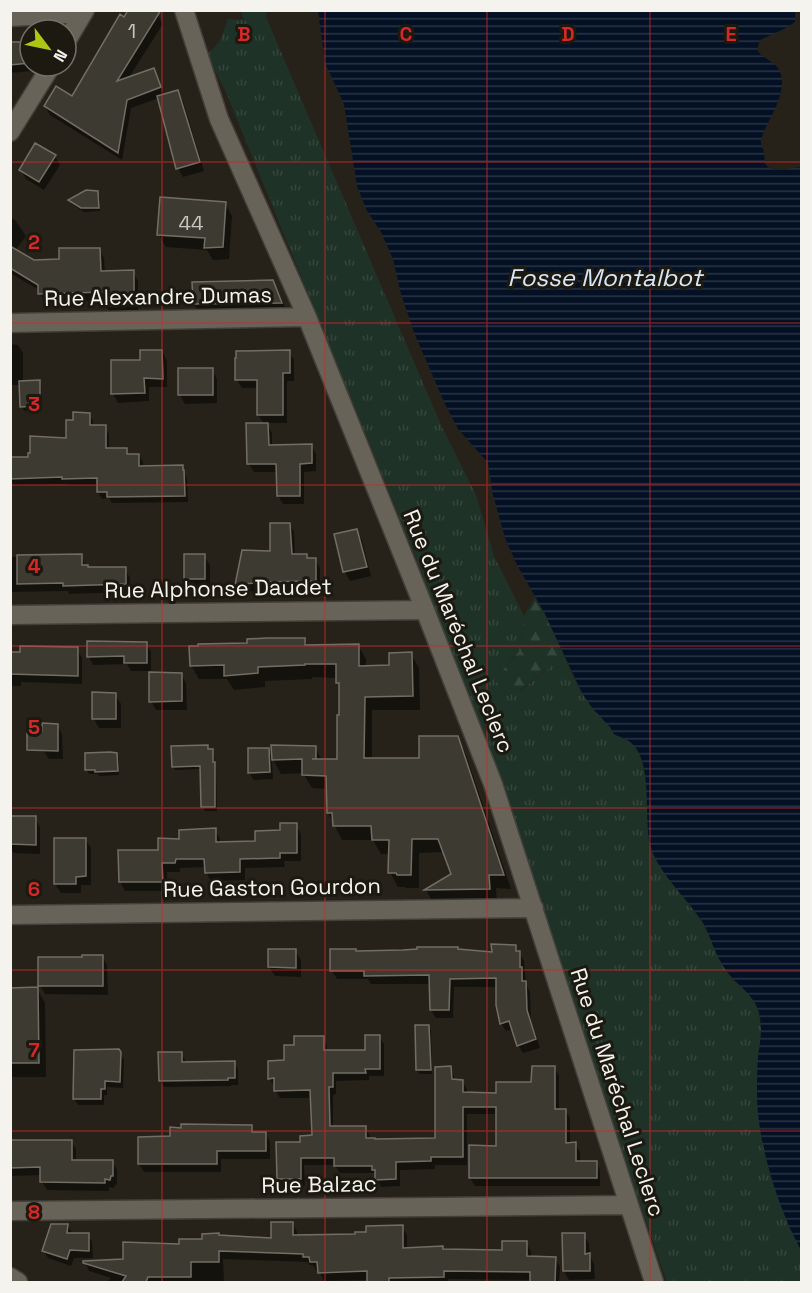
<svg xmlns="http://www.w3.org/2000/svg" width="812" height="1293" viewBox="0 0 812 1293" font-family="'Space Grotesk',sans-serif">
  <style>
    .grass { fill: url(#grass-tufts) }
    .forest { fill: url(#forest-firs) }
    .water { fill: url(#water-rules) }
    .shadow { fill: #0007 }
    .building { fill: #3d3a31; stroke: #736e64; stroke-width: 1.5 }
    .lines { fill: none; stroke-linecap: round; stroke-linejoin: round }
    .street-casing { stroke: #423e38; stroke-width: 21 }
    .street { stroke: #676359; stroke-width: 18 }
    .grid { fill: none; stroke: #d62828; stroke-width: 1.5; stroke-opacity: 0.55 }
    .labels { text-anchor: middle; stroke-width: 6; stroke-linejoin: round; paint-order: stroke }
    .number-label { font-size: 20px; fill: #c7c5be }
    .street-label { font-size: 22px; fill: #f5f3ed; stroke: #1c1911 }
    .water-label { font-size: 24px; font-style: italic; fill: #d8e6f9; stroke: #1c1911 }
    .grid-label { font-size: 20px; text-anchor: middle; font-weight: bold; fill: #d62828; stroke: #1c1911; stroke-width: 6; stroke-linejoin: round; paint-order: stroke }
  </style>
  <defs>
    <pattern id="grass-tufts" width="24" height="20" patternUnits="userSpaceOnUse" patternTransform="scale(1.5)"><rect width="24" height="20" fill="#1f3227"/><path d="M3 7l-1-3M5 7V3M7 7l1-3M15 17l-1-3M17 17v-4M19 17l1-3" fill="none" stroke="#35463c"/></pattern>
    <pattern id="forest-firs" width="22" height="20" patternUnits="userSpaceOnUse" patternTransform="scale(1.5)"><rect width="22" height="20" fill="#1f3227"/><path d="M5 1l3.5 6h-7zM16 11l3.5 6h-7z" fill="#35463c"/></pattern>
    <pattern id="water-rules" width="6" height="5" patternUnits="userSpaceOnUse" patternTransform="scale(1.5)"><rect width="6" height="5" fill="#041124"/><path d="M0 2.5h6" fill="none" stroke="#293444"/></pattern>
  </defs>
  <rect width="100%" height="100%" fill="#26221a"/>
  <path class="grass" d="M241,11H267L266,17L441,425L476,495L494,556L524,616L519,650L494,681L520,691L564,656C570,669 576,684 584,696C593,709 607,720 614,734C619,737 626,739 631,742C650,758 648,817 649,841L652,850L661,868L703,923L724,968L735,982L744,988L755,1001L759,1014L762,1036L758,1056L757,1097L761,1136L783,1210L801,1250V1282H667L419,565L225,90L207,55L220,41L228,19L244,20Z"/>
  <path class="forest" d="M535,598L545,614L564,656L519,691L494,681L519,651L524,616Z"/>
  <path class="water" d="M318,11H795V22L784,29L760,40L757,50C762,58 772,60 778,68C791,89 769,117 761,139C760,144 763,147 764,153C764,154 765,162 765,163C771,176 791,167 802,167L801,1250C778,1209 757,1141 757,1094C757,1082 757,1069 758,1057C760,1042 763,1028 759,1012C752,992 737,986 726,970C715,956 711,936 702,921C686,897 663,878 652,851C641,823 656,762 630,742C626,738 619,737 614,734L610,727L593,709L582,693L545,614L516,563L505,538L493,495L488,463L458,429L445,404L415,335L401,294L393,259L381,232L367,211L357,186L344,104L325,63Z"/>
  <path class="shadow" d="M149,10L158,15L163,24L128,79L153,69L165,96L177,92L183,101L204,171L183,177L178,168L159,98L131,108L122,160L50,115L45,106L73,98L124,19Z
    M10,44H30V66H35L32,71L10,73Z
    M55,156L60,165L44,190L26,179L21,170Z
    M97,193L100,197V211L84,212L72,204L70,201Z
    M225,203L232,216L229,259L213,260L207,250L166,247L159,235Z
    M10,217L15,220L26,236L15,251L33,262L60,261L99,250L104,258L105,273L133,272L138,281V313L111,314L106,305V300L45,302L40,294L39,290L12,274L10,275Z
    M272,282L280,296L289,316L202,318L194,304Z
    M10,344L18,345L23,353V382H39L41,386L42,409L24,411L22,406L21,385H10Z
    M162,351L167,361V387H149V401L118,403L113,394L141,361Z
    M289,352L294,360V381H287V423H266L272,433V447L311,445L316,454V471L304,472V504H283L278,495V472H254L249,464L265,425L258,415L259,388H242L237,380Z
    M212,370L217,379V403L185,404L180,395Z
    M89,414L93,421V427H105L109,434V449H126L129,455H139L143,462V468L182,467L187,479L188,502L112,503L109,498L102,499L98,492V485H68L66,484L10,485V459L30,458L68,440L75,422Z
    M289,524L294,532L295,555H306L308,559H315L320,568V589L258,590V591L241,592L237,584L272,552Z
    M356,530L362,540L371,576L350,581L345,572Z
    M81,556L86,566L88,569H125L130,578V592L69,594L68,591L10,592V557Z
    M204,556L210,565V588H191L186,579Z
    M304,639L308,646L358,645L366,659V667H391L411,654L419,668L420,710H372V760L421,759L457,737L465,752L511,889L496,888L497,902L433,903L426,890L453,874L445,852L419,853V888H406L405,887H398L390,872V854H381L373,840H342L328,813V789L312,788L303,773L281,774L272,758L273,779L254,780L249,773L268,750L273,759L315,747L322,761L338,760L341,689L337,683V678L312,677V679L265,681V687L234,690L227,679H199L191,665L248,644Z
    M146,644L151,652V671H131L127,664L93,665L89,657Z
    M77,649L82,658V684L21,682V686H10V653Z
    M151,671V674H181L186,683L187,710H156L151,701Z
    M115,695L121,704V728H99L94,719Z
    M57,725L62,734L63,759H49L43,750Z
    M207,747L209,750H212L214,755L215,765L216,768L217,811H205L203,807L202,769L175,770L173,766Z
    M117,754L119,759V775L99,776L98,774H89L87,770Z
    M10,818H35L40,827V854L14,853L10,848Z
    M296,825L301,834V861H284L285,867L245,868V880L211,881L206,872V867L180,868V872H167V891H125L120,882V851H160L181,841L215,830L220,839V843H257Z
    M85,839L91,848V885H81V893H61L55,884Z
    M515,946L524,961L526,984L530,992L531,1020L540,1048L523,1053L518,1045L513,1029L506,1031L501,1023L498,987H454L453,1018H436L431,1010V984H371L368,979H337L332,971L356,952L458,951L493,954Z
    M295,951L301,960V977L275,976L269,967Z
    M102,956L107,965L108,995L45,994L40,985Z
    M10,989H37L45,1003L46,1077H10Z
    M428,1026L431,1030L432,1074H420L417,1070Z
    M323,1037L327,1045V1052H367L379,1037L384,1044V1076H369V1080L336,1081V1094L333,1095V1128H365L370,1136V1139L436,1140L450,1068L454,1076L455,1081H462L467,1089V1094H497L533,1083L554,1068L559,1075V1110H565L570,1118V1144H575L580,1152V1162H596L600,1170V1186H475L470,1178L498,1147V1114H467V1165H435V1169L400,1170V1186L381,1187L377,1179L375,1173H340L335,1165H304L305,1186H282L278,1179L302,1144L314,1137L312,1098H280L276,1091V1086H274L269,1078L286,1062L295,1047Z
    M119,1051L124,1060L123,1088L107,1087V1095H104V1105H78L74,1099Z
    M181,1053L185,1060V1063H234L238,1069V1085H231V1086L164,1087L160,1081Z
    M251,1126L255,1134H266L270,1142V1159H221V1172H144L139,1164Z
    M10,1141H71L76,1149V1162L112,1161L117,1170V1184L115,1185L114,1188L109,1187V1191L47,1190L42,1182V1175L13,1176L10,1174Z
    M292,1223L297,1232V1237L356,1236L402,1227L407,1235V1249L504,1251L526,1243L531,1251V1257L555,1258L560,1267L559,1282H532V1280L448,1279V1282H369V1280L324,1281L319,1270H316L313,1265H309L308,1262L223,1259L224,1282H107L111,1278L89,1271L85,1262L125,1260L219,1236L272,1240Z
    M68,1226L72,1233L71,1235H88L92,1242L93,1258H74L71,1266L48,1258L44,1251Z
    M584,1234L589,1244L590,1256L594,1264L595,1279L569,1280L564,1271Z"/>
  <path class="building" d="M128,10H161L117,81L154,68L161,87L127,100L118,153L44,106L56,86L72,96L120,14L124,17Z
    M10,42H30V63L10,65Z
    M178,90L200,162L176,169L157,96Z
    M35,143L56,155L39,182L19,170Z
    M86,190L98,191L99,208H81L68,200Z
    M160,197L226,202L223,247L204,248L205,238L157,235Z
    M10,246L34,260L59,259V248H100L101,271L134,270V305L104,306V292L38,294V285L10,268Z
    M273,280L282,303L193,304L192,282Z
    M140,350H162L163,379L144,378L145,393L111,394V360H140Z
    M290,350V373H283V415H257V380H235V358H236V351Z
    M178,368H213V395H178Z
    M40,380V406L20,407L19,381Z
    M73,412L90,413V425H106V448H127V454H139V466L183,465V470H184L185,496L107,497V492H97V478L62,479V477L10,479V457H28V453H30V436L66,438V420H73Z
    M246,423H268L269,445L312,444V463L300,464V496H277L276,464H247Z
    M270,523H290L292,554H307V558H316V581L254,582V583L235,585L242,550L270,551Z
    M357,529L367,567L343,572L334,534Z
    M82,554V565H88V567H126V584L63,586V583L17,584V555Z
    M184,554H205V579H184Z
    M267,638H305V645L359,644V666L389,665V653L412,652L413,696L365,697L364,758H419V736H458L504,875H489L490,889L424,890L451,874L438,839H412L411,875H397L396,873H388L389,840H372L371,826H333L332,813H327L326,776L302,775V759L272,760L271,745L316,746V759H312H337V715H339V683H336V664H305V665L258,667V673L224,676V665L190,666L189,646H198V644L247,643V639Z
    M87,641L147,642V663H124V656L87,657Z
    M20,646L78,647V676L10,674V652H20Z
    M149,672L182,673V701L149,702Z
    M92,692L116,693V719H92Z
    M42,723L58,724V751L27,750V731H42Z
    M208,745V749H213V762H215V807H201L200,766L172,767L171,746Z
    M248,748H269L270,772L248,773Z
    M110,752L117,753L118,771L95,772V770H85V753Z
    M10,816H36V845L10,844Z
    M280,823H297V853H280V858L240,859V872L205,873L204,859H176L175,863H162L163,882H119L118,850H158V838L179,839V830L216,828V842L255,841V831L280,830Z
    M54,838H86V876L76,877V884H54Z
    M491,944L516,945V951H520V967H522V981H526L527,1010L536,1039L517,1046L509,1021L500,1024L496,1005V978L450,979L449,1010H430L429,975L364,976V971H330V949H356V951L403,950L417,949V947H458V949L492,952Z
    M268,949H296V968L268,967Z
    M82,955H103V986H38V957H82Z
    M38,987L39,1063H10V988Z
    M415,1025H429L431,1070H416Z
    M365,1035H380V1069H365L366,1073H333V1087H329L330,1126H366V1138H375V1139L435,1138V1067L451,1066L452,1079L463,1080V1092L496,1093V1082H531L532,1066H555V1109H566V1143L576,1142V1161H597V1178H469V1145L496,1146V1107H463V1157H431V1161L396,1162V1179L375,1180V1170H372V1166H334V1158H301V1179H277L276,1142H300V1136L312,1135L310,1090L274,1091V1078L268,1079V1061L284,1060V1045H294V1036H324V1050H365Z
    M119,1049L121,1052L120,1082L105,1081V1089H101V1099H73L74,1050Z
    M158,1052H182V1062L235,1061V1078H228V1080L159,1081Z
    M181,1124L252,1125V1132H266V1151H217V1164H138V1137L170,1136V1127L181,1128Z
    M10,1140H72V1160H113V1176H111L110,1180L105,1179V1183L40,1182V1167L10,1168Z
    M271,1222H293V1235L355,1234V1232H366V1226L403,1225V1248L443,1246V1249L502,1250V1241H527V1256L556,1257L555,1282H530V1272L444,1271V1277L389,1278V1282H367V1271L318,1273L317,1262H310L309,1257H303V1254L219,1251V1262H191V1277H148L146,1282H122L126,1276L83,1263V1261L123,1259V1242L179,1244V1239H202V1234L219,1233V1235L271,1238Z
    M51,1224H68L67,1233H89V1251L70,1250L67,1259L42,1251Z
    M562,1233H585V1254L590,1253V1271H563Z"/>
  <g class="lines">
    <defs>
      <path id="street" d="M184,10L219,119L307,317L425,610L493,784L654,1282
        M10,17L83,13
        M66,42L85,10
        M10,132L51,66
        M10,323L307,317
        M10,615L425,610
        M10,915L534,908
        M10,1211L629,1205
        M10,1277L18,1282"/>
    </defs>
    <use href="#street" class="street-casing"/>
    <use href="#street" class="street"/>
  </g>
  <path class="grid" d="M162,10V1282M325,10V1282M487,10V1282M650,10V1282M10,162H802M10,323H802M10,485H802M10,646H802M10,808H802M10,970H802M10,1131H802"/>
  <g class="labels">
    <g class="number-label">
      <text x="132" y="38">1</text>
      <text x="191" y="230">44</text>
    </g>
    <g class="street-label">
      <text transform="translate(158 296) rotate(-1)" y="8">Rue Alexandre Dumas</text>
      <text transform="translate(218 588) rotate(-1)" y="8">Rue Alphonse Daudet</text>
      <text transform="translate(459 631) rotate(68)" y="8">Rue du Maréchal Leclerc</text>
      <text transform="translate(272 887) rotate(-1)" y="8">Rue Gaston Gourdon</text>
      <text transform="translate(618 1092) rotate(72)" y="8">Rue du Maréchal Leclerc</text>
      <text transform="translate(319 1184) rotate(-1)" y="8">Rue Balzac</text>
    </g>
    <g class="water-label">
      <text x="605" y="286">Fosse Montalbot</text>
    </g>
  </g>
  <g class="grid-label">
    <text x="244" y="41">B</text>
    <text x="406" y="41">C</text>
    <text x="568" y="41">D</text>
    <text x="731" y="41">E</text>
    <text x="34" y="249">2</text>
    <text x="34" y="411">3</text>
    <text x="34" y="573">4</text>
    <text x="34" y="734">5</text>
    <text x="34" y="896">6</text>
    <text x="34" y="1057">7</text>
    <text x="34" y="1219">8</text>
  </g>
  <rect width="812" height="1293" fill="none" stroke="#f5f3ed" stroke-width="24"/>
  <g transform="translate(48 48) rotate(122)"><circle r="28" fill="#1c1911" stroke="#737069" stroke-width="1.5"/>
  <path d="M0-4.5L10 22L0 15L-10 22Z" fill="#abc614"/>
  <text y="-9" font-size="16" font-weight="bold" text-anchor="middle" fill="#f5f3ed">N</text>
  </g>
</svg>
